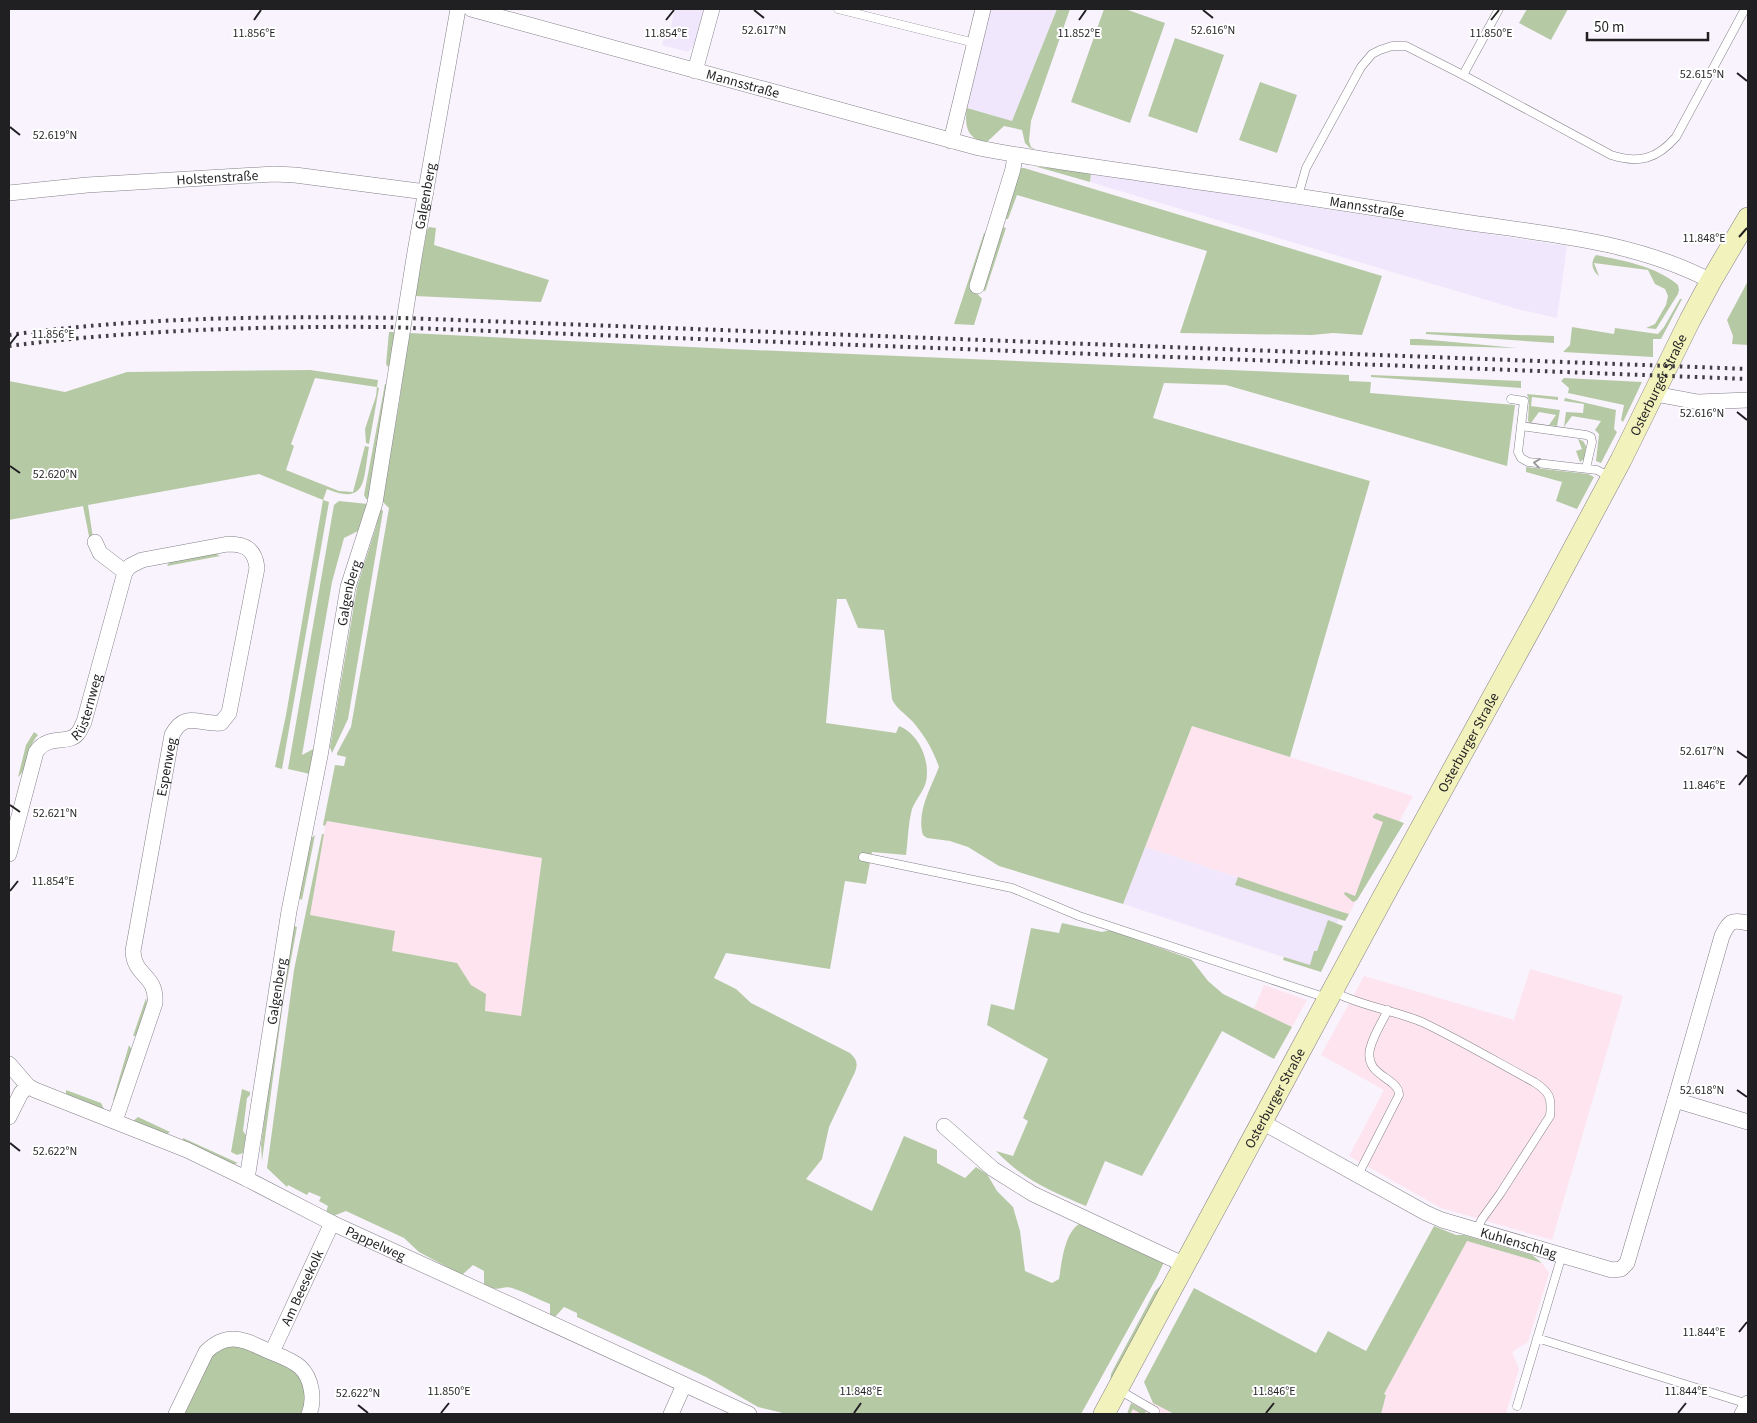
<svg xmlns="http://www.w3.org/2000/svg" width="1757" height="1423" viewBox="0 0 1757 1423" font-family="'Source Sans 3',sans-serif">
  <style>
    .commercial { fill: #fde4ee }
    .industrial { fill: #f0e7fc }
    .green { fill: #b6c9a5 }
    .lines { fill: none; stroke-linecap: round; stroke-linejoin: round }
    .lane-casing { stroke: #848088; stroke-width: 9 }
    .street-casing { stroke: #848088; stroke-width: 16 }
    .secondary-casing { stroke: #848088; stroke-width: 22 }
    .lane { stroke: #fff; stroke-width: 8 }
    .street { stroke: #fff; stroke-width: 15 }
    .secondary { stroke: #f2f2bd; stroke-width: 21 }
    .rail { stroke: #403e42; stroke-width: 4; stroke-dasharray: 2.5 5; stroke-linecap: butt }
    .oneway { stroke: #9b9a9c }
    .ticks { fill: none; stroke: #201f22; stroke-width: 2 }
    .labels { text-anchor: middle; stroke-width: 4; stroke-linejoin: round; paint-order: stroke }
    .street-label { font-size: 14px; fill: #201f22; stroke: #fff }
    .ticks-label { font-size: 12px; text-anchor: middle; fill: #201f22; stroke: #fff; stroke-width: 4; stroke-linejoin: round; paint-order: stroke }
  </style>
  <rect width="100%" height="100%" fill="#f9f3fd"/>
  <path class="commercial" d="M1192,726L1413,796L1349,914L1145,847Z
    M326,821L542,858L521,1017L485,1011L486,994L471,985L457,963L392,951L310,915Z
    M1530,969L1623,996L1552,1240L1441,1208L1349,1156L1384,1090L1321,1055L1364,976L1514,1020Z
    M1264,985L1307,1000L1292,1027L1254,1009Z
    M1467,1241L1542,1263L1549,1273L1528,1342L1512,1352L1519,1369L1506,1414H1381L1386,1395L1384,1394Z
    M1145,1400L1153,1403L1174,1414H1127L1133,1404Z"/>
  <path class="industrial" d="M675,9H705L695,44L688,52L662,45L666,29H670Z
    M990,9H1057L1012,121L967,108Z
    M1091,173L1567,246L1557,318L1517,309L1090,182Z
    M1145,847L1342,912L1317,968L1123,904Z"/>
  <path class="green" d="M1057,9H1070L1031,121L1029,141L1031,147L1035,149L1030,148L1025,143L1022,130L1004,126L988,141C967,142 964,124 967,108L1012,121Z
    M1104,9H1125L1165,23L1130,123L1071,102Z
    M1527,9H1568L1551,40L1519,23Z
    M1175,38L1224,55L1197,133L1148,116Z
    M1260,82L1297,95L1277,153L1239,140Z
    M1034,166L1091,173L1090,182Z
    M1019,168H1024L1382,276L1362,335L1333,333L1312,335L1180,333L1207,251L1017,195L1008,219H1005Z
    M429,227L436,228L434,245L549,280L541,302L415,296L427,230Z
    M1002,227L1006,228L985,292L983,287Z
    M984,233H990L975,291L982,299L974,325L954,324Z
    M1596,255C1624,261 1656,266 1678,285L1679,290L1678,294L1656,329L1646,328L1655,324L1666,305L1668,296L1665,289L1655,284L1648,270L1594,263L1599,276C1592,271 1590,262 1596,255Z
    M1748,281V345L1732,344L1733,336L1727,320Z
    M1680,299H1682L1661,339H1653V357L1563,352L1570,345L1572,327L1614,334L1615,328L1658,334L1664,327Z
    M389,332H395L390,364L388,367L386,364Z
    M1426,332L1554,336V343L1426,334Z
    M409,333L731,349L1349,375V381L1371,382L1370,393L1515,405L1507,466L1226,385L1164,383L1153,418L1370,481L1290,757L1192,726L1123,904L999,866L968,847L950,841L927,838L923,835C916,812 931,788 939,767C933,750 925,736 913,722C906,714 896,709 892,699L884,630L858,628L846,599H837L826,723L896,733L899,726C920,734 932,764 925,785C922,793 915,801 912,809C908,824 908,841 906,855L872,852L866,884L845,881L830,969L726,953L714,978L736,989L751,1003L850,1053C857,1060 858,1063 855,1072L829,1127L822,1159L806,1179L872,1211L904,1136L937,1150V1163L965,1178L976,1167L987,1174L997,1191L1013,1207L1020,1231L1025,1271L1052,1283L1059,1279C1062,1262 1064,1234 1079,1224L1164,1262L1157,1277L1081,1414H787L758,1407L706,1377L577,1317V1313L564,1307L555,1317L550,1315V1304C537,1299 525,1292 512,1288C501,1285 500,1293 484,1285V1271L473,1265L462,1275L419,1252L404,1238L346,1211L333,1216L326,1212L328,1206L319,1201L321,1197L309,1192L307,1195L288,1185L287,1187L267,1168L294,970L322,834H324L310,915L395,931L392,951L457,963L471,985L486,994L485,1011L521,1016L542,858L327,821L325,826L323,825L335,765L344,766L346,757L337,755V753L351,727L389,508L382,501L399,404Z
    M1410,339H1420L1517,348L1410,345Z
    M310,370L378,380L377,387L379,388L369,444L366,443L365,429L376,396L377,387L315,378L291,444L294,446L286,470L339,491L353,492L365,446L369,447C363,478 368,506 327,489L323,500L329,502L282,769L275,767L286,715L323,500L259,474L88,505L93,538L91,546L83,506L9,520V381L65,392L127,372Z
    M1371,375L1521,381V388L1371,377Z
    M1564,378L1642,382L1623,422L1621,420L1624,405L1568,393L1569,388L1561,381Z
    M385,384H387L368,499H366L364,495Z
    M1527,394L1558,397V400L1532,397L1531,406L1560,410L1557,426L1549,425L1556,415L1539,412L1531,423L1528,421L1529,400Z
    M1565,398L1616,410L1614,429L1617,432L1601,463L1596,461L1599,434L1595,430L1601,421L1572,416L1564,427L1566,412L1583,413L1584,404L1564,401Z
    M1578,439L1583,441L1586,446L1585,458L1580,462L1576,451L1582,449Z
    M1526,467L1588,474L1594,477L1577,509L1556,501L1562,482L1526,472Z
    M339,501L368,504L360,530L344,538L332,582L302,755L315,748L310,774L288,769L334,505Z
    M380,508L383,511L348,719L332,753L330,747L357,587L376,527Z
    M213,552L220,556L167,566L171,559Z
    M34,732L38,735C26,748 30,767 18,777L26,745Z
    M1376,813L1404,823L1357,900L1353,902L1344,894L1345,892L1355,896L1383,822L1373,818V816Z
    M315,835L302,900L299,898L310,839Z
    M1238,877L1342,912L1349,914L1345,921L1235,885Z
    M1328,920L1343,926L1321,972L1283,960L1284,957L1310,965L1314,951H1317Z
    M1062,923L1102,932L1110,930L1191,959L1208,981L1223,994L1292,1027L1274,1059L1222,1031L1142,1176L1105,1161L1086,1206C1051,1191 1022,1179 996,1151L1013,1156L1028,1121L1023,1118L1048,1059L987,1025L991,1004L1014,1010L1031,928L1059,933Z
    M293,926L297,927L283,1002L262,1161L261,1144L280,1002Z
    M146,998L147,1003L139,1035L133,1036Z
    M129,1045L133,1052L116,1102L113,1100Z
    M242,1089L250,1092V1095L247,1098L243,1131L246,1135L243,1153L237,1155L231,1152Z
    M66,1090L101,1103L104,1109L66,1095Z
    M138,1117L170,1132L166,1135L133,1121Z
    M183,1138L238,1163L231,1165L183,1143Z
    M1434,1226L1456,1235H1464L1532,1255L1542,1263L1467,1241L1384,1394L1386,1395L1381,1414H1174L1153,1403L1144,1382L1194,1288L1316,1353L1328,1331L1366,1351Z
    M1163,1283L1110,1384L1111,1374L1114,1368L1155,1291Z
    M226,1346H241L290,1368L302,1379L306,1394L303,1414H183L209,1358Z
    M1131,1403L1146,1411L1145,1414H1141L1133,1409L1130,1414H1127Z"/>
  <g class="lines">
    <defs>
      <path id="lane" d="M838,9L975,43
        M1463,75L1499,9
        M1298,196L1306,168L1361,67L1372,54L1380,50L1392,46H1406L1463,75L1611,155C1639,164 1657,159 1676,137L1745,9
        M1511,399L1524,401L1518,452L1521,458L1528,462L1597,470L1610,477
        M1521,426L1586,435L1591,437L1592,442L1586,468
        M863,857L1012,888L1079,916L1327,998
        M1334,992C1361,1006 1393,1010 1422,1022C1460,1040 1497,1062 1534,1082C1550,1092 1552,1098 1550,1116L1500,1194L1482,1219L1476,1231
        M1358,1175L1399,1095C1399,1077 1364,1077 1370,1049C1373,1036 1382,1022 1388,1010
        M1537,1338L1748,1404
        M1119,1390L1155,1411L1153,1414
        M1517,1406L1562,1255"/>
      <g id="street">
        <path id="s1" d="M471,9L979,148C1050,162 1121,170 1192,181C1281,193 1370,207 1458,221C1544,234 1633,240 1711,281"/>
        <path d="M695,71L712,9"/>
        <path d="M951,141L983,9"/>
        <path id="s2" d="M9,193L87,185L274,174L295,175L426,192"/>
        <path d="M977,286L1013,169L1015,155"/>
        <path d="M1655,394L1698,402L1748,400"/>
        <path id="s3" d="M9,854L36,752C49,733 68,746 78,733C81,730 82,725 84,722L125,572L100,553L95,542"/>
        <path id="s4" d="M9,1064L28,1086L35,1090L187,1150L247,1179L332,1223L749,1414"/>
        <path d="M1675,1100L1722,936C1729,921 1732,919 1748,923"/>
        <path d="M9,1117L21,1093L28,1086"/>
        <path id="s5" d="M115,1121L155,1003C157,974 134,977 133,951L172,735C185,710 199,725 221,723L229,713L257,568C255,549 245,544 228,544L142,560L130,566L125,572"/>
        <path id="s6" d="M1262,1122L1426,1213L1442,1220L1612,1270L1621,1269L1627,1263L1675,1100L1748,1122"/>
        <path d="M944,1126L993,1169L1033,1194L1185,1265"/>
        <path id="s7" d="M247,1179L289,911L320,756L348,587L375,503L415,252L458,9"/>
        <path id="s8" d="M272,1352L332,1223"/>
        <path d="M176,1414L206,1352C213,1345 223,1339 233,1339C245,1339 255,1345 266,1350C277,1355 291,1359 300,1367C312,1378 315,1400 309,1414"/>
        <path d="M671,1414L684,1385"/>
        <path d="M1742,1414L1748,1403"/>
      </g>
      <g id="secondary">
        <path id="s9" d="M1104,1414L1382,899L1545,602L1621,460L1690,320L1711,281L1748,218"/>
      </g>
    </defs>
    <use href="#lane" class="lane-casing"/>
    <use href="#street" class="street-casing"/>
    <use href="#secondary" class="secondary-casing"/>
    <use href="#lane" class="lane"/>
    <use href="#street" class="street"/>
    <use href="#secondary" class="secondary"/>
    <path class="rail" d="M9,335C140,317 272,316 404,318L1748,369
      M9,346C134,330 260,326 386,327L1748,379"/>
  </g>
  <defs><path id="oneway-chevron" d="M-2-3.5L2.5 0L-2 3.5" fill="none" stroke-width="1.6" stroke-linecap="round" stroke-linejoin="round" transform="scale(1.25)"/></defs>
  <use class="oneway" href="#oneway-chevron" transform="translate(1537 463) rotate(-173)"/>
  <path class="ticks" d="M754,10L764,18M1203,10L1213,18M254,20L261,10M666,20L674,10M1079,20L1086,10M1491,20L1499,10M1737,73L1747,81M10,127L20,135M1739,237L1747,228M10,344L18,334M1737,412L1747,420M10,466L20,473M1737,751L1747,758M1739,785L1747,775M10,805L20,812M10,891L18,881M1737,1090L1747,1097M10,1143L20,1151M1739,1332L1747,1322M358,1405L368,1413M441,1413L449,1403M854,1413L861,1403M1266,1413L1274,1403M1678,1413L1686,1403"/>
  <g class="labels">
    <g class="street-label">
      <text dy="5" stroke="none"><textPath href="#s1" startOffset="282">Mannsstraße</textPath></text>
      <text dy="5" stroke="none"><textPath href="#s2" startOffset="209">Holstenstraße</textPath></text>
      <text dy="5" stroke="none"><textPath href="#s7" startOffset="1000">Galgenberg</textPath></text>
      <text dy="5" stroke="none"><textPath href="#s1" startOffset="919">Mannsstraße</textPath></text>
      <text dy="5" stroke="none"><textPath href="#s9" startOffset="1169">Osterburger Straße</textPath></text>
      <text dy="5" stroke="none"><textPath href="#s7" startOffset="595">Galgenberg</textPath></text>
      <text dy="5" stroke="none"><textPath href="#s3" startOffset="181">Rüsternweg</textPath></text>
      <text dy="5" stroke="none"><textPath href="#s9" startOffset="764">Osterburger Straße</textPath></text>
      <text dy="5" stroke="none"><textPath href="#s5" startOffset="370">Espenweg</textPath></text>
      <text dy="5" stroke="none"><textPath href="#s7" startOffset="190">Galgenberg</textPath></text>
      <text dy="5" stroke="none"><textPath href="#s9" startOffset="359">Osterburger Straße</textPath></text>
      <text dy="5" stroke="none"><textPath href="#s4" startOffset="411">Pappelweg</textPath></text>
      <text dy="5" stroke="none"><textPath href="#s6" startOffset="285">Kuhlenschlag</textPath></text>
      <text dy="5" stroke="none"><textPath href="#s8" startOffset="71">Am Beesekolk</textPath></text>
    </g>
  </g>
  <g class="ticks-label">
    <text x="764" y="34">52.617°N</text>
    <text x="1213" y="34">52.616°N</text>
    <text x="254" y="37">11.856°E</text>
    <text x="666" y="37">11.854°E</text>
    <text x="1079" y="37">11.852°E</text>
    <text x="1491" y="37">11.850°E</text>
    <text x="1702" y="78">52.615°N</text>
    <text x="55" y="139">52.619°N</text>
    <text x="1704" y="242">11.848°E</text>
    <text x="53" y="338">11.856°E</text>
    <text x="1702" y="417">52.616°N</text>
    <text x="55" y="478">52.620°N</text>
    <text x="1702" y="755">52.617°N</text>
    <text x="1704" y="789">11.846°E</text>
    <text x="55" y="817">52.621°N</text>
    <text x="53" y="885">11.854°E</text>
    <text x="1702" y="1094">52.618°N</text>
    <text x="55" y="1155">52.622°N</text>
    <text x="1704" y="1336">11.844°E</text>
    <text x="449" y="1395">11.850°E</text>
    <text x="861" y="1395">11.848°E</text>
    <text x="1274" y="1395">11.846°E</text>
    <text x="1686" y="1395">11.844°E</text>
    <text x="358" y="1397">52.622°N</text>
  </g>
  <rect width="1757" height="1423" fill="none" stroke="#201f22" stroke-width="20"/>
  <path d="M1587 32v8h121v-8" fill="none" stroke="#201f22" stroke-width="2.5"/>
  <text x="1594" y="32" font-size="15" fill="#201f22" stroke="#ffffff" stroke-width="4" paint-order="stroke">50 m</text>
</svg>
